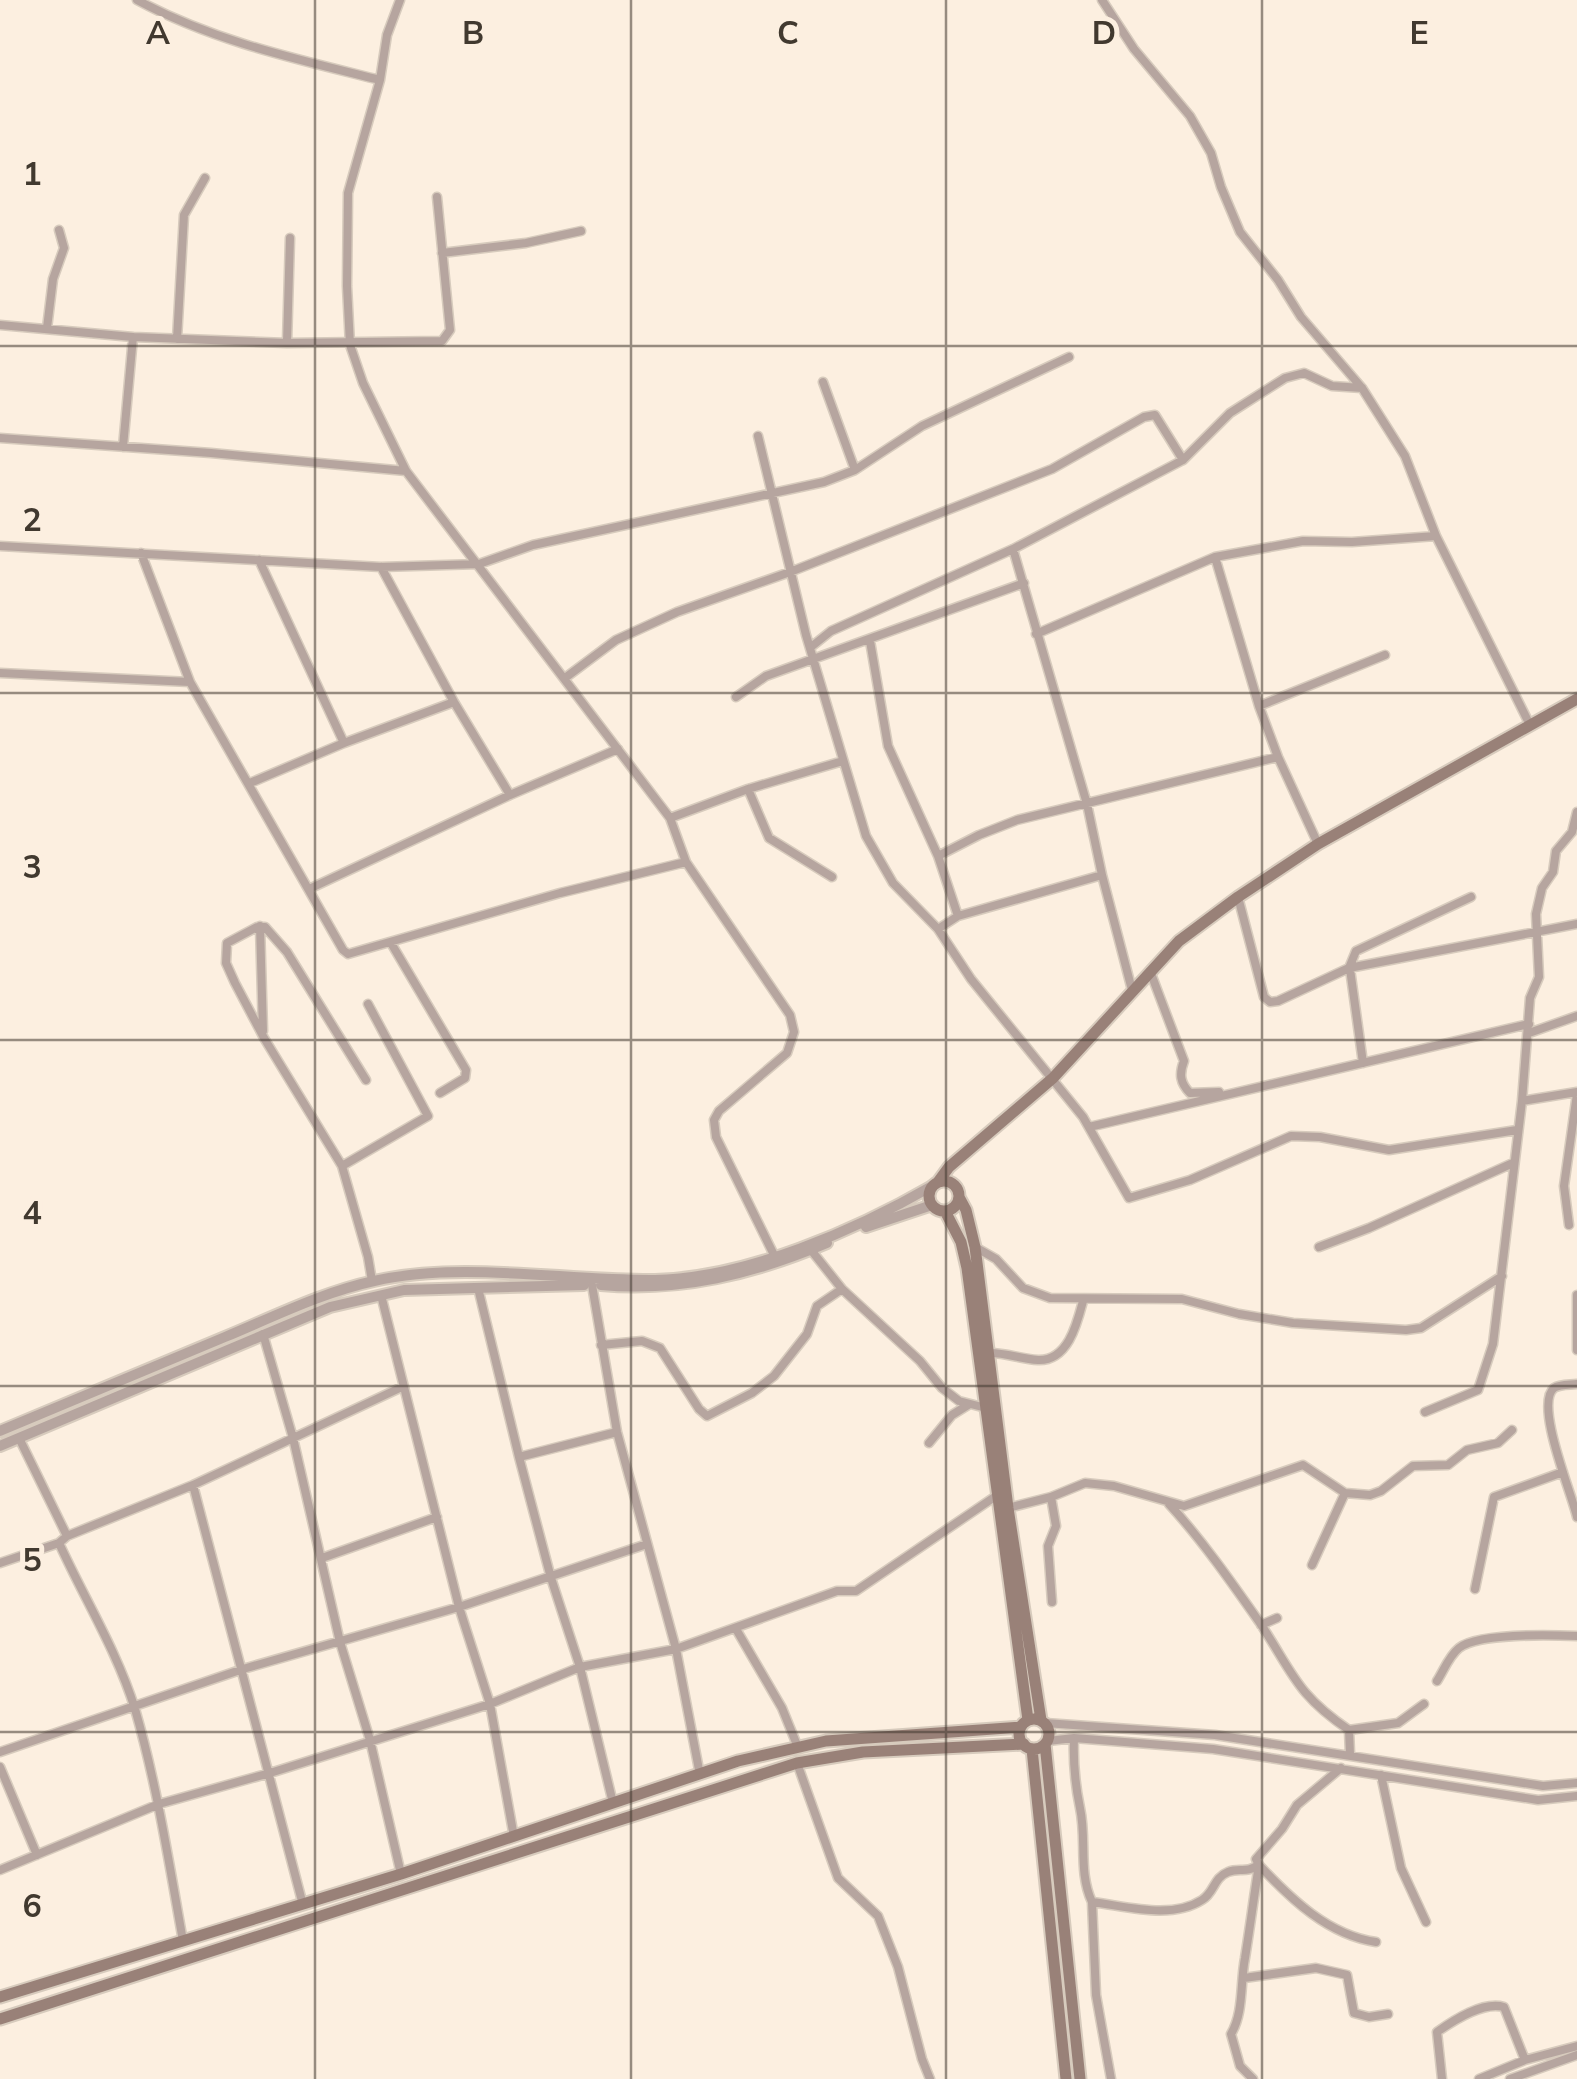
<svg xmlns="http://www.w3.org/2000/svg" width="1577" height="2079" viewBox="0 0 1577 2079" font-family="Mulish,sans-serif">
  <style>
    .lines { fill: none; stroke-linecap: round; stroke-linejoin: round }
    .minor-casing { stroke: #d7cbbd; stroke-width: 11 }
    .tertiary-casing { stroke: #d7cbbd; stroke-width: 14 }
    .secondary-casing { stroke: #d7cbbd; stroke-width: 15 }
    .minor { stroke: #b6a59f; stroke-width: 8 }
    .tertiary { stroke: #b6a59f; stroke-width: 10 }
    .secondary { stroke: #998178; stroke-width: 11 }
    .grid { fill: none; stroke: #41392f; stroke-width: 2.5; stroke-opacity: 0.55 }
    .grid-label { font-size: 32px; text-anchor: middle; font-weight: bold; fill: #41392f; stroke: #fcefe0; stroke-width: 10; stroke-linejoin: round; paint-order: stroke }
  </style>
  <rect width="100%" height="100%" fill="#fcefe0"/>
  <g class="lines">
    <defs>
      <path id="minor" d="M137,0C213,41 296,59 380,80
        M400,0L387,35L380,80L348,193L347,286L350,345L363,383L406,471L670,818L686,862L790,1015L794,1032L787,1053L719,1111L714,1120L716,1137L774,1255
        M1102,0L1134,49L1190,116L1211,153L1221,187L1240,232L1278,280L1301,317L1362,388L1405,456L1436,536L1530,725
        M442,253L526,243L581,231
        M0,325L133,337L287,343L442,341L450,330L437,197
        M47,328L53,279L64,248L59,230
        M177,339L184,215L205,178
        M287,343L290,238
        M823,382L855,470
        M758,436L806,635L866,836L893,883L938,929L971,979L1083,1117L1129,1198L1190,1180L1291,1136L1320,1137L1389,1150L1517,1130
        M0,438L211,453L406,471
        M123,447L133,337
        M0,546L381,567L479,564L533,545L824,482L855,470L922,426L1069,357
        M1013,549L1087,804L1102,875L1132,990
        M141,553L190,682L343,950L348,954L560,893L686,862
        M1215,557L1259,706L1278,757L1318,844
        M259,560L344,743
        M381,567L454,702L510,795
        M1036,634L1215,557L1303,541L1352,542L1436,536
        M870,641L888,746L938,856L958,916
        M811,647L831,631L1013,549L1183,460L1230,413L1285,378L1304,373L1332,386L1362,388
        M0,673L190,682
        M565,678L616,640L677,612L790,572L1052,469L1144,417L1155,415L1183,460
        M736,697L766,676L1024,583
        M1259,706L1385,655
        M250,783L344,743L454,702
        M748,789L769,838L832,877
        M670,818L748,789L843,761
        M938,856L979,835L1017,820L1278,757
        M309,889L510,795L618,749
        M1238,897L1264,997L1270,1002L1278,1001L1349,968L1577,924
        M260,926L263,1031
        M938,929L958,916L1102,875
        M391,943L466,1070L465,1078L440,1093
        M1349,968L1356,951L1471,897
        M1350,969L1363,1063
        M1150,971L1184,1061C1179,1074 1180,1083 1190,1093L1219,1092
        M368,1004L428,1116L342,1166L368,1257L372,1281
        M1529,1033L1577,1016
        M1522,1101L1577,1092
        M1089,1127L1529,1024
        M342,1166L264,1038L235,983L226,963L227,943L257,927H265L287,952L366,1080
        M1569,1225L1564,1186L1577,1094
        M975,1247L996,1259L1023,1288L1050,1298L1182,1299L1239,1314L1293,1323L1406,1330L1421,1328L1502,1276
        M1319,1247L1369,1228L1513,1163
        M811,1250L842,1289L920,1361L942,1388L959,1401L986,1408
        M592,1285L617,1432L676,1649L700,1775
        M478,1288L519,1457L551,1578L580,1667L613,1803
        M381,1295L459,1607L490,1704L514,1837
        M1577,1295V1350
        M263,1334L293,1438L340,1642L370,1740L401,1874
        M601,1345L642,1341L660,1348L699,1409L707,1416L752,1393L774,1376L807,1334L817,1306L842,1289
        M990,1353C1007,1353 1021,1359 1038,1360C1068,1361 1077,1324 1083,1301
        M1577,1384C1570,1385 1560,1384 1554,1388C1534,1404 1572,1494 1577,1517
        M1425,1412L1478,1390L1493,1344L1522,1101L1530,998L1539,977L1536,914L1542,888L1553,872L1556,851L1572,832L1577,812
        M19,1438L67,1536
        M929,1443L952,1415L968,1405
        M519,1457L617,1432
        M193,1485L303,1905
        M1051,1497L1056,1526L1048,1546L1052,1602
        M1169,1504C1202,1540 1232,1583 1260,1623C1293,1673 1296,1694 1349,1730L1350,1754
        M1008,1508L1051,1497L1085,1483L1114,1486L1184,1506L1303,1465L1345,1493L1370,1495L1381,1491L1413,1466L1448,1465L1467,1450L1498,1443L1512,1430
        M59,1543C84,1598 117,1651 135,1709C157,1785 169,1863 183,1941
        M322,1558L437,1517
        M0,1563L59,1543L67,1536L193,1485L402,1387
        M1312,1565L1345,1493
        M1475,1589L1494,1497L1563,1472
        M1261,1625L1277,1618
        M736,1629L782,1708L797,1745
        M1437,1681C1444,1670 1449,1656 1459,1648C1478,1633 1551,1635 1577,1636
        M1045,1723L1215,1735L1543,1786L1577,1783
        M1349,1730L1398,1723L1424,1704
        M1074,1738C1073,1763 1075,1784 1080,1808C1087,1840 1078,1872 1092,1902L1096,1995L1111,2079
        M1048,1741L1074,1738L1213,1749L1538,1800L1577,1796
        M0,1752L243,1669L459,1607L647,1544
        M797,1763L838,1878L878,1916L898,1967L922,2059L930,2079
        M0,1767L37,1855
        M1381,1775L1401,1868L1426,1922
        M1259,1865C1291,1899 1328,1935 1376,1942
        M0,1870L159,1804L270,1773L490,1704L580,1667L676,1649L837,1591H856L996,1496
        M1092,1902C1126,1906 1171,1920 1202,1900C1215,1892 1213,1878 1228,1872C1240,1867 1246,1874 1258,1865
        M1244,1978L1316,1968L1347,1975L1354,2013L1369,2017L1388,2014
        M1253,2079L1240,2066L1231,2034C1244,2012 1240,1984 1245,1958C1250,1927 1254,1896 1259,1865L1256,1859L1282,1829L1297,1805L1341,1768
        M1442,2079L1437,2032C1454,2020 1483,2001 1504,2007L1525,2060
        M1479,2079L1525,2060L1577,2046
        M1510,2079L1577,2055"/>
      <path id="tertiary" d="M866,1227L932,1205
        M601,1285C680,1292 754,1274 827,1243
        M0,1431C75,1400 150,1368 225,1337C273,1317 323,1292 374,1281C463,1261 564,1281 655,1280C747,1278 856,1230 934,1185
        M0,1446L330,1307L404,1290L584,1285"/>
      <path id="secondary" d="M929 1196a15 15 0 1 1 30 0a15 15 0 1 1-30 0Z
        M938,1182L949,1167L1053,1078L1179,941L1238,897L1318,844L1577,699
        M959,1197L966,1210L975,1247L1008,1508L1041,1720
        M945,1211L961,1242L967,1268L1028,1720
        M1019 1734a15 15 0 1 1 30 0a15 15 0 1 1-30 0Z
        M1045,1744L1080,2079
        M1032,1749L1066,2079
        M0,1997L401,1874L738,1761L826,1741L1021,1727
        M0,2019L797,1763L863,1752L1024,1744"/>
    </defs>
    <use href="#minor" class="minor-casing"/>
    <use href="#tertiary" class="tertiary-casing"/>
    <use href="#secondary" class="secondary-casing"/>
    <use href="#minor" class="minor"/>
    <use href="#tertiary" class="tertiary"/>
    <use href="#secondary" class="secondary"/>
  </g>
  <path class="grid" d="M315,0V2079M631,0V2079M946,0V2079M1262,0V2079M0,346H1577M0,693H1577M0,1040H1577M0,1386H1577M0,1732H1577"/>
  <g class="grid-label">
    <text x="158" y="44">A</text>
    <text x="473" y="44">B</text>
    <text x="788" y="44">C</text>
    <text x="1104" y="44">D</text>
    <text x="1419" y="44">E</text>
    <text x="32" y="185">1</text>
    <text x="32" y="531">2</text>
    <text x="32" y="878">3</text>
    <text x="32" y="1224">4</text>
    <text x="32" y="1571">5</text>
    <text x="32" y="1917">6</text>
  </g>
</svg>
